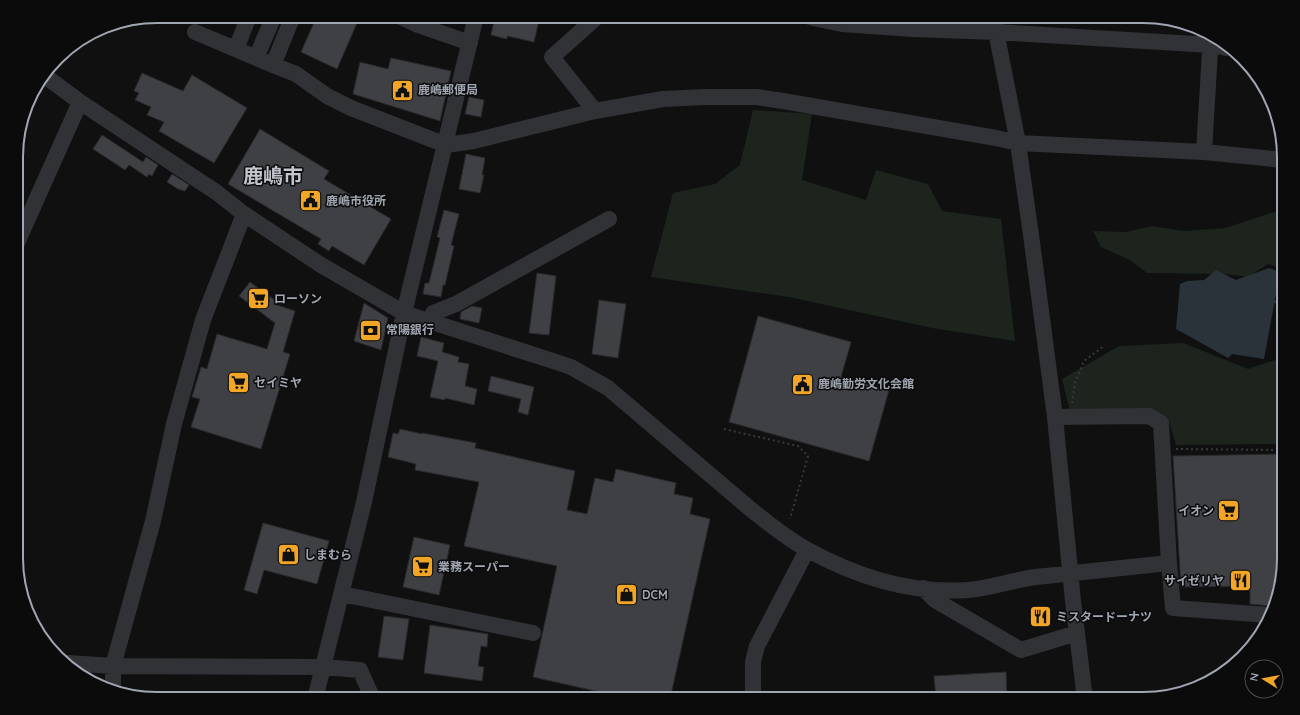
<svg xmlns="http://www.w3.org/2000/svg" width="1300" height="715" viewBox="0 0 1300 715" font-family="Quicksand,'Noto Sans JP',sans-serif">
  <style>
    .green { fill: #1c241d }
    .water { fill: #293339 }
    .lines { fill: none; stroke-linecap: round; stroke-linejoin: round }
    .stream { stroke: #293339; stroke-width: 3 }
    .building { fill: #3f4044; stroke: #2a2a2d }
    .path { stroke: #37393d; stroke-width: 2; stroke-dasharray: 2 3; stroke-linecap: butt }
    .minor { stroke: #313236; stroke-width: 16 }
    .labels { text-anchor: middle; stroke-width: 3; stroke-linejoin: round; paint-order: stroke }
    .poi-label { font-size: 12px; font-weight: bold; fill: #a1a7b2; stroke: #0b0b0c; text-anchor: start }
    .town-label { font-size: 20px; font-weight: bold; fill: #c2c5ce; stroke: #0b0b0c }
    .rim { fill: none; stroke: #a1a7b2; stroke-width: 2 }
  </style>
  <rect width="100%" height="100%" fill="#101011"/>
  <path class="green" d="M753,110L812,114L802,180L866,200L876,170L928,184L942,211L1001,219L1015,341L932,328L789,297L651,277L673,193L715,184L740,165Z
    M1284,209V269L1268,264L1248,277L1226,274L1147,273L1130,260L1101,247L1093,231L1126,232L1152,226L1184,231L1225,228Z
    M1183,343L1248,369L1284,357V444L1176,445L1168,418L1154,410L1070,411L1062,379L1119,346Z"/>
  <path class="water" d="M1269,268L1280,272L1264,359L1232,354L1228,358L1176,329L1180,284L1187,281L1204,280L1216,270L1236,280Z"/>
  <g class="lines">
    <path class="stream" d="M1271,301L1284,303"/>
  </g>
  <path class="building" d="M317,16H360L337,69L301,52Z
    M495,16H540L534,42L507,36V39L491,35Z
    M391,58L451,71L440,121L353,94L360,62L388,69Z
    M142,73L183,91L192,75L247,108L214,163L159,131L164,122L147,115L151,107L135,100L139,93L134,91Z
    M469,97L484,100L481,117L465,114Z
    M260,129L329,171L324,179L391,219L364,265L332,246L329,251L318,244L321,239L228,184Z
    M102,135L143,162L146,157L158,165L152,176L149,174L147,177L129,165L125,170L93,149Z
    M466,154L485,158L482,175H484L480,193L459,189Z
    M172,174L189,185L185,191L178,189L167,182Z
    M444,210L459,214L451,245L454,246L445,285H443L441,297L423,294L425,283H429L440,238L437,237Z
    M537,273L556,276L549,335L529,333Z
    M250,282L276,301L274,304L295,311L283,352L290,354L261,449L191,427L200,399L192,397L201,367L207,369L217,334L267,349L275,323L239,296Z
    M599,300L626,304L618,358L592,354Z
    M364,303L388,318L381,350L354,341Z
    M472,306L482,308L479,323L460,319L461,312Z
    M758,316L851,342L841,377L889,390L869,461L729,422Z
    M421,337L444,343L442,352L459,357L458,362L469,364L465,386L477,389L474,405L445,398V400L430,397L438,361L417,356Z
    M491,376L534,387L528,415L518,412L521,399L488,391Z
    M400,429L422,434V433L476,443L475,448L575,471L567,510L587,514L595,478L613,482L616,469L676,483L674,494L693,498L690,514L710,519L670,699H631L533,677L557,566L464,546L479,482L415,470L416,464L388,457L393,433L398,434Z
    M1284,454V567L1272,606L1250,604V586L1181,587L1173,456Z
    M263,523L329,541L317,584L264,570L257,594L244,590Z
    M414,537L450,545L439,595L403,587Z
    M384,616L409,619L403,660L378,657Z
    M430,625L488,634L487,647L481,646L478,666L484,667L482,681L424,673Z
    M1006,672L1007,699H936L934,676Z"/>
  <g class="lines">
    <path class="path" d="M1072,403L1075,383L1084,361L1104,346
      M724,429L798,446L808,456L790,519
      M1176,449L1284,450"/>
    <path class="minor" d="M293,16L273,65L296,74L327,96L351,108L446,145L474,141L595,111L663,99L706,97H756L783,101L996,138L1018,143L1204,152L1284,160
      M399,16L418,25L470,43
      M807,16L813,18L842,24L913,29L997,32L1211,45L1227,48
      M993,16L1018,143L1031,235L1055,417L1073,601L1085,699
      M195,32L273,65
      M236,49L249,16
      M256,58L274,16
      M45,76L80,102L216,192L244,214L321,265L404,313L550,360L571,367L608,388L754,512C771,525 789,540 808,550C857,577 912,594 968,590C991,588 1013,580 1036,577C1080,572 1125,568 1169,563L1161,423L1149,416L1055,417
      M595,111L552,57L598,16
      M1204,152L1211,34
      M17,243L80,102
      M433,313L456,304L609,219
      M1169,563L1173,608L1269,615
      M923,588L935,600L1021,650L1077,633
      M342,594L533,633
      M68,663L113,666L323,667L360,670L373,699
      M113,687V666L153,521L174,424L203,320L244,214
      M315,699L364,502L404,313L476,16
      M753,699V662L757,646L807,550"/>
  </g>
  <defs>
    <symbol id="civic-square" viewBox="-11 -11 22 22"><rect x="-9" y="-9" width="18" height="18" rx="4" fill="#f3a626" stroke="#0b0b0c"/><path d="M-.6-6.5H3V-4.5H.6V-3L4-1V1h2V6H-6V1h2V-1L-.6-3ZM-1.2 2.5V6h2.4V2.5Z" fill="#111"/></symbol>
    <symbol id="supermarket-square" viewBox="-11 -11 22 22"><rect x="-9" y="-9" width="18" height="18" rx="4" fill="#f3a626" stroke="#0b0b0c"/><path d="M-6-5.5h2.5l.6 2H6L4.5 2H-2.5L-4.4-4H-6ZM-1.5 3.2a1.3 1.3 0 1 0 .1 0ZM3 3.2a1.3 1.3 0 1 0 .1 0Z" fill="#111"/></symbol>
    <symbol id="bank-square" viewBox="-11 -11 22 22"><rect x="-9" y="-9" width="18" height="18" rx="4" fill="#f3a626" stroke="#0b0b0c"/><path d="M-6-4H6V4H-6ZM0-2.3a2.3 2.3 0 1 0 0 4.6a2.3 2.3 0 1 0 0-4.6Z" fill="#111"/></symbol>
    <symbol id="shop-square" viewBox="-11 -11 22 22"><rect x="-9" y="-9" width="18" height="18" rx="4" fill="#f3a626" stroke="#0b0b0c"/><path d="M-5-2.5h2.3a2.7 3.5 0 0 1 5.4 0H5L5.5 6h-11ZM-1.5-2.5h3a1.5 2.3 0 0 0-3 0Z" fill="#111"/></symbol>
    <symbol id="restaurant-square" viewBox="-11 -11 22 22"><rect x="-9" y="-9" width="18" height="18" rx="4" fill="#f3a626" stroke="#0b0b0c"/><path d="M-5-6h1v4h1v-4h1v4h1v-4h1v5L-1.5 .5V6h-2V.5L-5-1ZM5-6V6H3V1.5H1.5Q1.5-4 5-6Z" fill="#111"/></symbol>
  </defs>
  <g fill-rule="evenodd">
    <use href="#civic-square" x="390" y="78" width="25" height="25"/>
    <use href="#civic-square" x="298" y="188" width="25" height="25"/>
    <use href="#supermarket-square" x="246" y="286" width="25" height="25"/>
    <use href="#bank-square" x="358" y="318" width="25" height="25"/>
    <use href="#supermarket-square" x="226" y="370" width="25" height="25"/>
    <use href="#civic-square" x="790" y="372" width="25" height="25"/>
    <use href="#supermarket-square" x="1216" y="498" width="25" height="25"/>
    <use href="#shop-square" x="276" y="542" width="25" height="25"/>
    <use href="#supermarket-square" x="410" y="554" width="25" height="25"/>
    <use href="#restaurant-square" x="1228" y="568" width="25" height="25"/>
    <use href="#shop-square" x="614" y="582" width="25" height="25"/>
    <use href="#restaurant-square" x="1028" y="604" width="25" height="25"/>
  </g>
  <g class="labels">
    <g class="poi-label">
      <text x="418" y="94">鹿嶋郵便局</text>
      <text x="326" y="205">鹿嶋市役所</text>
      <text x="274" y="303">ローソン</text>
      <text x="386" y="334">常陽銀行</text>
      <text x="254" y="387">セイミヤ</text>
      <text x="818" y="388">鹿嶋勤労文化会館</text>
      <text x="1214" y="515" text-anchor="end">イオン</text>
      <text x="304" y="559">しまむら</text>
      <text x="438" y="571">業務スーパー</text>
      <text x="1224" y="585" text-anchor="end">サイゼリヤ</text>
      <text x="642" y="599">DCM</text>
      <text x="1056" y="621">ミスタードーナツ</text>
    </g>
    <g class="town-label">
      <text x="273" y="183">鹿嶋市</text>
    </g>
  </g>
  <path d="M0 0H1300V715H0ZM157 23H1143A134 134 0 0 1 1277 157V558A134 134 0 0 1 1143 692H157A134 134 0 0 1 23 558V157A134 134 0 0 1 157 23Z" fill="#0b0b0c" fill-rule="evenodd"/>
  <path class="rim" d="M157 23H1143A134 134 0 0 1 1277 157V558A134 134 0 0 1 1143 692H157A134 134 0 0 1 23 558V157A134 134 0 0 1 157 23Z"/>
  <g transform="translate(1264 679) rotate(281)"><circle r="19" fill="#0b0b0c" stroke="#47494e"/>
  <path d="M0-3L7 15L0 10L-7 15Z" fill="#f3a626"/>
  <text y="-6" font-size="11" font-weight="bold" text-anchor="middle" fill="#a1a7b2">N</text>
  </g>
</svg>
